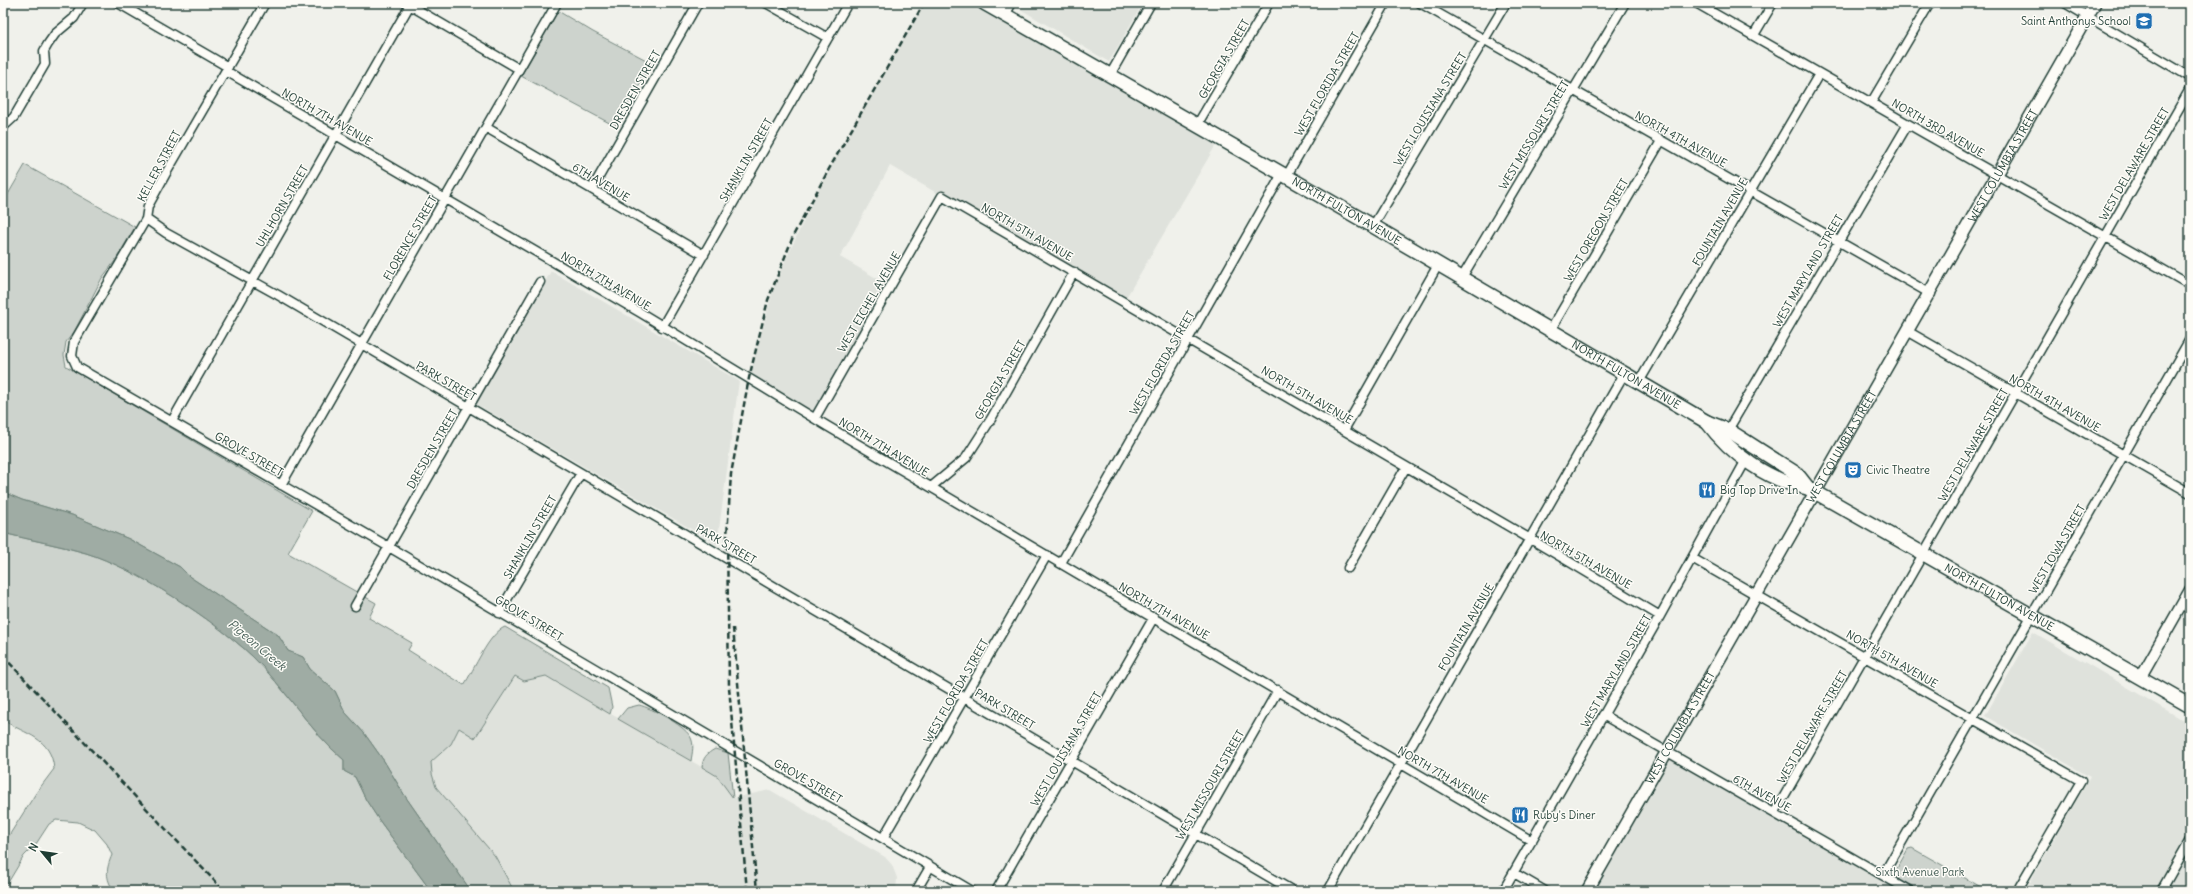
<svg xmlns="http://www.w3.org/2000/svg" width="2193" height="894" viewBox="0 0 2193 894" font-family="Delius,sans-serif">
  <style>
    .built { fill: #dfe2dc }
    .green { fill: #cdd3cd; stroke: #768880 }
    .water { fill: #9faca4; stroke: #6c8077 }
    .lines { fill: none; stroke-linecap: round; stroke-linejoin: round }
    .minor-casing { stroke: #1f3d34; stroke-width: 11 }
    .tertiary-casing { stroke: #1f3d34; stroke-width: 13 }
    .secondary-casing { stroke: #1f3d34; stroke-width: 14 }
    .primary-casing { stroke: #1f3d34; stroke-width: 16 }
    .minor { stroke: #fdfcf7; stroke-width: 8 }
    .tertiary { stroke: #fdfcf7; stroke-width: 10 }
    .secondary { stroke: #fdfcf7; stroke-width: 11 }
    .primary { stroke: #fdfcf7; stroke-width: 13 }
    .rail { stroke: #1f3d34; stroke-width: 2.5; stroke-dasharray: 6 3; stroke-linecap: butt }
    .labels { text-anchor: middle; stroke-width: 3; stroke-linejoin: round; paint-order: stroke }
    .poi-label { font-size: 11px; fill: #1f3d34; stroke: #fdfcf7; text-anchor: start }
    .street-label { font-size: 11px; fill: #1f3d34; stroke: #fdfcf7 }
    .park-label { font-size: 11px; fill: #425b53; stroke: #fdfcf7 }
    .water-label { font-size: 12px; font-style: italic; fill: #455e56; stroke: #fdfcf7 }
  </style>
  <rect width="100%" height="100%" fill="#f0f1eb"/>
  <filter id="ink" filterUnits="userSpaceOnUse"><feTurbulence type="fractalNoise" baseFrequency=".025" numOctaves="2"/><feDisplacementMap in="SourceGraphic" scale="8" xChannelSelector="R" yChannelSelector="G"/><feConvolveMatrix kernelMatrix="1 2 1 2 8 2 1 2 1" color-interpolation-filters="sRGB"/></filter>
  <g filter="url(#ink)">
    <path class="built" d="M924,3H984L1220,138L1124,301L890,166L840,257L890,286L815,418L749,378L775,283L819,188Z
      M1010,3H1143L1109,62Z
      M551,271L739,381L717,544L476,404Z
      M2033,632L2190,724V891H2025L2090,777L1985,716Z
      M515,676L524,681L546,676L717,776L733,798L770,790L885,857L892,865L897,878L896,891H514L495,856L436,787L432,774L431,762L451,744L459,728L475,738Z
      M1668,752L1910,891H1588Z"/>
    <path class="green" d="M558,11L593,32L652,63L615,126L521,76Z
      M25,165L135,227L115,261L102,278L74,332L66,342L64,355L66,366L312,511L288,553L376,603L369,618L412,643L408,650L464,685C474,670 489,633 505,627L608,688L612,707L610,714L546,676L524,681L515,676L475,738L459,728L451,744L431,762L432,774L436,787L495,856L514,891H471L405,796L384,761L364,733L345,712L335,691L310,669L303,657L288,651L278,635L190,577L180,567L129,539L72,515L22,500L3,492V203Z
      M3,533C30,540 59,545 86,553C135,568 214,620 252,656C286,688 308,730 344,760V771L355,777L366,800L379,820L431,891H114C105,878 106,869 112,855L107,844L95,830L78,822L56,820L49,824L36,844L24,856L3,891V845L36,793L54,769C51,737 26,735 3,720Z
      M639,705C652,708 683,725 690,736C695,744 692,753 691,761L618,719L627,708Z
      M715,749L728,753L733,798L717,776L702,767C703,758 706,754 715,749Z
      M1912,848L1988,891H1921L1896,877L1895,872L1908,849Z"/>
    <path class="water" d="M3,492L22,500L72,515L129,539L180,567L190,577L278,635L288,651L303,657L310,669L335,691L345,712L364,733L384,761L405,796L471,891H431L379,820L366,800L355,777L344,771V760C308,730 286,688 252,656C214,620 135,568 86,553C59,545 30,540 3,533Z"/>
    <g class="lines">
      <defs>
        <path id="minor" d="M118,3L228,67
          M265,3L165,175L148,206L146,219L74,342L72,356L77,367L389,547L972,891
          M406,3L519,69
          M766,3L828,38
          M1420,3L1931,294
          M1696,3L2190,285
          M2065,3L2190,77
          M1005,15L1012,3
          M1754,35L1773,3
          M226,71L641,313L827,426L1532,841
          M1110,75L1151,3
          M1871,103L1930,3
          M1197,125L1269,3
          M3,127L14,117L45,64L44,51L48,44L55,34L74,18L83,3
          M487,128L704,255
          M1286,177L1386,3
          M592,189L698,3
          M146,219L166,233L278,295L1293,891
          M1373,226L1506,3
          M1461,279L1625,3
          M662,327L848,3
          M1550,331L1661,141
          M1909,332L2190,493
          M1639,382L1819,74
          M815,418L942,196L1568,561L1660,616
          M172,421L411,3
          M1344,430L1438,265
          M1728,430L1908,124
          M281,485L557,3
          M931,487L966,458L991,419L1074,272
          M1692,558L2081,781L2017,891
          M1061,563L1282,174
          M1348,568L1406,467
          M355,606L540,282
          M499,613L581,473
          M1603,715L1910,891
          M1775,812L2190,89
          M883,838L1047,555
          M1514,873L1545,891
          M1883,875L2190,339
          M916,891L930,867
          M996,891L1154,617
          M1163,891L1278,690
          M1328,891L1624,374
          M1503,891L1660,616L1746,460
          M2161,891L2190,840"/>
        <path id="tertiary" d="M2140,678L2190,590"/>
        <g id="secondary">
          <path id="s1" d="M1587,891C1755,594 1928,300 2095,3"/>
        </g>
        <g id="primary">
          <path id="s2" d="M984,3L1373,226L1707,422L1728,430L1797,474L1808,488L1815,492L2190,706"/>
          <path d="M1707,422C1731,454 1768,481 1808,488"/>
        </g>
      </defs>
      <use href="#minor" class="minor-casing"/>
      <use href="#tertiary" class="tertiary-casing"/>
      <use href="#secondary" class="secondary-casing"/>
      <use href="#primary" class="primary-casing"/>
      <use href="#minor" class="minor"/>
      <use href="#tertiary" class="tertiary"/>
      <use href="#secondary" class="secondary"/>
      <use href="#primary" class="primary"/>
      <path class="rail" d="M733,628L757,891
        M3,656L224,891
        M747,891L729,687L727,536L731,474L749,378L768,300L794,234L829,169L924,3"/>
    </g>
  </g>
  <defs>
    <symbol id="school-square" viewBox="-11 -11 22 22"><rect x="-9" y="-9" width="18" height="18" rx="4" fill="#1f6fb2" stroke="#fdfcf7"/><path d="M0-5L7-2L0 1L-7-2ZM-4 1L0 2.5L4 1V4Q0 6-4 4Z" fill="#fff"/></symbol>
    <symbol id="theatre-square" viewBox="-11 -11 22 22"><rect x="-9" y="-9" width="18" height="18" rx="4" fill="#1f6fb2" stroke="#fdfcf7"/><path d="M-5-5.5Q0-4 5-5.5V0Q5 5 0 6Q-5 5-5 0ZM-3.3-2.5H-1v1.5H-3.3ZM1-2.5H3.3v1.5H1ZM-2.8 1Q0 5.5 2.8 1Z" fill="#fff"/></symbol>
    <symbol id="restaurant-square" viewBox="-11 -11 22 22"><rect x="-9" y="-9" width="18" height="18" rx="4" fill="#1f6fb2" stroke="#fdfcf7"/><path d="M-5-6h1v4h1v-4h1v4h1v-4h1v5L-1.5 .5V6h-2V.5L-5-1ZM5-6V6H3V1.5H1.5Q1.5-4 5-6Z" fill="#fff"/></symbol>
  </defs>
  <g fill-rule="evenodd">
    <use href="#school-square" x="2134" y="11" width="20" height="20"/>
    <use href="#theatre-square" x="1843" y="460" width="20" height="20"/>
    <use href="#restaurant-square" x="1697" y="480" width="20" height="20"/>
    <use href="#restaurant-square" x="1510" y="805" width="20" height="20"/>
  </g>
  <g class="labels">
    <g class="poi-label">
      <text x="2131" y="25" text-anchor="end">Saint Anthonys School</text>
      <text x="1866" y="474">Civic Theatre</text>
      <text x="1720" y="494">Big Top Drive In</text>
      <text x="1533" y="819">Ruby's Diner</text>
    </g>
    <g class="street-label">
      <text transform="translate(1224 59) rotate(-60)" y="4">GEORGIA STREET</text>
      <text transform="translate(1327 84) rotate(-60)" y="4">WEST FLORIDA STREET</text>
      <text transform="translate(635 90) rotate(-60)" y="4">DRESDEN STREET</text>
      <text transform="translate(1430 109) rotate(-59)" y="4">WEST LOUISIANA STREET</text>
      <text transform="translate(327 117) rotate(30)" y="4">NORTH 7TH AVENUE</text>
      <text transform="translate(1938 128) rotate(30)" y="4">NORTH 3RD AVENUE</text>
      <text transform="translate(1534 135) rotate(-59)" y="4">WEST MISSOURI STREET</text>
      <text transform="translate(1681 139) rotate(29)" y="4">NORTH 4TH AVENUE</text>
      <text transform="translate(746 160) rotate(-60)" y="4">SHANKLIN STREET</text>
      <text transform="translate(2134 164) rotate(-60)" y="4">WEST DELAWARE STREET</text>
      <text transform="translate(159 166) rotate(-62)" y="4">KELLER STREET</text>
      <text dy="4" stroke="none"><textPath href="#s1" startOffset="836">WEST COLUMBIA STREET</textPath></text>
      <text transform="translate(601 182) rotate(31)" y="4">6TH AVENUE</text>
      <text transform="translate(282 206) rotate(-60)" y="4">UHLHORN STREET</text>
      <text dy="4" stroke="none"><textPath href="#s2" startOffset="418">NORTH FULTON AVENUE</textPath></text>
      <text transform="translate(1720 222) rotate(-60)" y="4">FOUNTAIN AVENUE</text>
      <text transform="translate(1596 230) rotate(-60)" y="4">WEST OREGON STREET</text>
      <text transform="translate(1027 232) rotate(30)" y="4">NORTH 5TH AVENUE</text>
      <text transform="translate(410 238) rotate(-60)" y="4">FLORENCE STREET</text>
      <text transform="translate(1808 271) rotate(-60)" y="4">WEST MARYLAND STREET</text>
      <text transform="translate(606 281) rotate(31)" y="4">NORTH 7TH AVENUE</text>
      <text transform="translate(869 302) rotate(-60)" y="4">WEST EICHEL AVENUE</text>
      <text transform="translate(1162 363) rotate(-60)" y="4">WEST FLORIDA STREET</text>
      <text dy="4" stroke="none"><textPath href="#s2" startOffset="742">NORTH FULTON AVENUE</textPath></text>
      <text transform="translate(1000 380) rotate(-60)" y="4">GEORGIA STREET</text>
      <text transform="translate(446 381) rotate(30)" y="4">PARK STREET</text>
      <text transform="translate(1307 395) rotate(30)" y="4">NORTH 5TH AVENUE</text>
      <text transform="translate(2055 403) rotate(30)" y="4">NORTH 4TH AVENUE</text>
      <text transform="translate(1973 445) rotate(-60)" y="4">WEST DELAWARE STREET</text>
      <text transform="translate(884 447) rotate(31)" y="4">NORTH 7TH AVENUE</text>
      <text dy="4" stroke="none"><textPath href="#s1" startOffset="512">WEST COLUMBIA STREET</textPath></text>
      <text transform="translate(432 449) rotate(-60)" y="4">DRESDEN STREET</text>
      <text transform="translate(249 454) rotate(30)" y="4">GROVE STREET</text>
      <text transform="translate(530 537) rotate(-60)" y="4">SHANKLIN STREET</text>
      <text transform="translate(726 544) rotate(30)" y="4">PARK STREET</text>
      <text transform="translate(2057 549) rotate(-60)" y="4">WEST IOWA STREET</text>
      <text transform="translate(1586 560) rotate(30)" y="4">NORTH 5TH AVENUE</text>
      <text dy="4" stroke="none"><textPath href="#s2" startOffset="1178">NORTH FULTON AVENUE</textPath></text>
      <text transform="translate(1164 611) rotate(30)" y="4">NORTH 7TH AVENUE</text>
      <text transform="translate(529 618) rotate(31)" y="4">GROVE STREET</text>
      <text transform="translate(1466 627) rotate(-60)" y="4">FOUNTAIN AVENUE</text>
      <text transform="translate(1892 659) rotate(30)" y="4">NORTH 5TH AVENUE</text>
      <text transform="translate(1616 671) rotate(-60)" y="4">WEST MARYLAND STREET</text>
      <text transform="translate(956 691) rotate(-60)" y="4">WEST FLORIDA STREET</text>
      <text transform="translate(1005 709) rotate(31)" y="4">PARK STREET</text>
      <text transform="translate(1812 727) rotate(-60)" y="4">WEST DELAWARE STREET</text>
      <text dy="4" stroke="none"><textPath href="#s1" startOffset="188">WEST COLUMBIA STREET</textPath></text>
      <text transform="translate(1066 749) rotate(-60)" y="4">WEST LOUISIANA STREET</text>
      <text transform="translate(1443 775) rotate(30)" y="4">NORTH 7TH AVENUE</text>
      <text transform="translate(808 781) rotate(30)" y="4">GROVE STREET</text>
      <text transform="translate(1210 785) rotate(-60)" y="4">WEST MISSOURI STREET</text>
      <text transform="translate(1762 793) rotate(29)" y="4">6TH AVENUE</text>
    </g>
    <g class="park-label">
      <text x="1920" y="876">Sixth Avenue Park</text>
    </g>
    <g class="water-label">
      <text transform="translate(257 645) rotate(40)" y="4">Pigeon Creek</text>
    </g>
  </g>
  <rect width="2193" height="894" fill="none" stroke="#fdfcf7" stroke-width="16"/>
  <rect x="8" y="8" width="2177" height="878" fill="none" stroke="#1f3d34" stroke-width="1.5" filter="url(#ink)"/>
  <g transform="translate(42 852) rotate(299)" stroke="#fdfcf7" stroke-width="3" paint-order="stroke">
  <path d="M0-3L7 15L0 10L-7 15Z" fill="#1f3d34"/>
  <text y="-6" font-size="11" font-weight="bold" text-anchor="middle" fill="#1f3d34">N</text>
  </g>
</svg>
